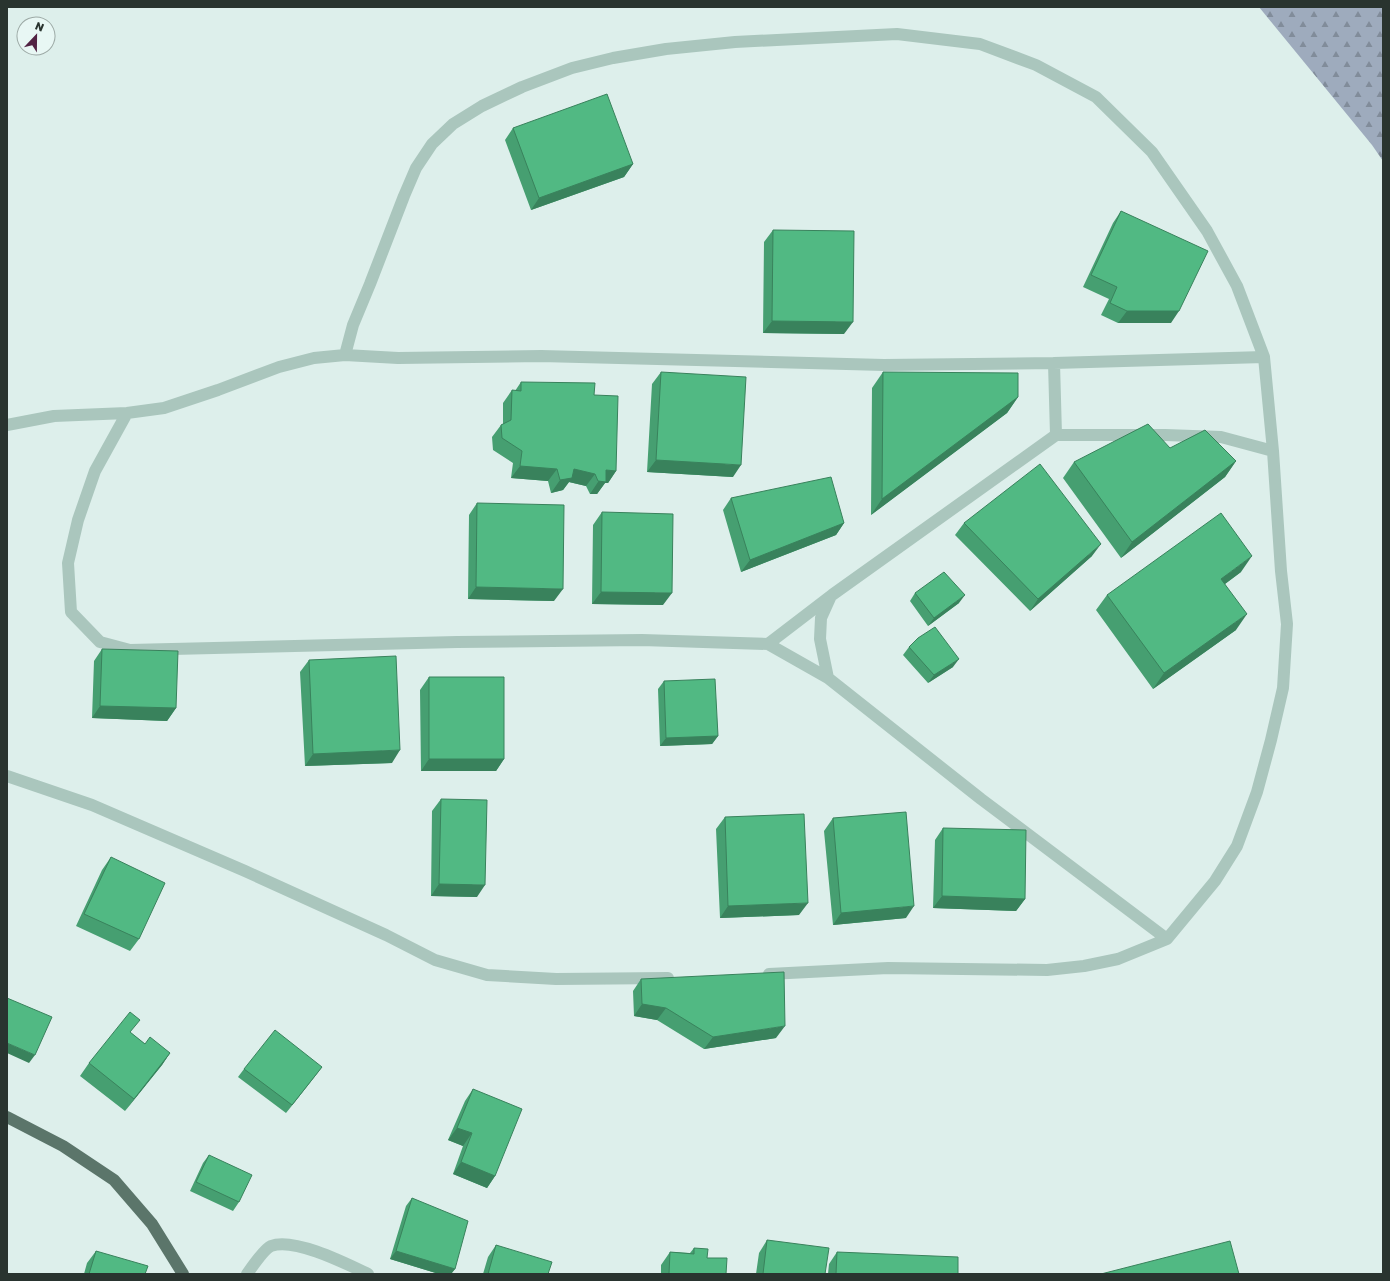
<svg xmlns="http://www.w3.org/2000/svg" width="1390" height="1281" viewBox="0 0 1390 1281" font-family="'Golos Text',sans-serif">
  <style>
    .forest { fill: url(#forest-firs) }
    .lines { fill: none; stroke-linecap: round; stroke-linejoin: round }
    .minor { stroke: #aac6bd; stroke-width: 12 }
    .major { stroke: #5b756a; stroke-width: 12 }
    .wall { fill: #469f71 }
    .shaded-wall { fill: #39825c }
    .building { fill: #51b983; stroke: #39825c }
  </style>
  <defs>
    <pattern id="forest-firs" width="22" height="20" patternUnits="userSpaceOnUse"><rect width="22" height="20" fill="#9eabbd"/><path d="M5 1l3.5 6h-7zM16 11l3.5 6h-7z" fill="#818c9a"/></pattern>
  </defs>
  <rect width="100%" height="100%" fill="#ddefeb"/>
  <path class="forest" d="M1259,7H1383V161L1372,145Z"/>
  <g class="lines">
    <path class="minor" d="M345,355L353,325L370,284L404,196L416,168L432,144L453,124L482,106L522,87L572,68L613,58L666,49L735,42L897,34L980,44L1036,65L1096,97L1152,152L1207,231L1237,286L1264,357
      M127,413L95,471L78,520L68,563L71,612L100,642L130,650L457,642L642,640L768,644L828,678L981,799L1167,939
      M7,425L54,416L127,413L164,408L218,390L279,367L314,358L345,355L398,358L541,356L884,365L1054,363L1264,357L1273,451L1281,571L1287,624L1283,688L1271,740L1257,792L1237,846L1215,881L1167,939L1118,959L1084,966L1047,970L888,968L769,974
      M1056,435H1165L1221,437L1273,451
      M768,644L832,595L1056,435L1054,363
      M828,678L820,639L821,618L830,598
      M7,776L92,805L245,871L386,935L435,960L487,975L556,979L668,978
      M247,1274C252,1267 264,1249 271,1246C294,1237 347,1264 368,1274"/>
    <path class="major" d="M7,1117L63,1146L114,1180L152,1224L183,1274"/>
  </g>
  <path class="wall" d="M513,128L633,164L624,177L531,210L505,140Z
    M1121,211L1171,323H1118L1101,315L1109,299L1083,287L1113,223Z
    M773,230L844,334L763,333L764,242Z
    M661,372L733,477L647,472L652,384Z
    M883,372L1018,397L1007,413L871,515L872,388Z
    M521,382L594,395L616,471L608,483H605L597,494H590L586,486L569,482L563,490L551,493L548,481L511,478L513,463L493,450L492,437L501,425L503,424V403L512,390L515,391Z
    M1170,448L1236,461L1225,477L1121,558L1063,478L1074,462Z
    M731,498L844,523L836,535L741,572L723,510Z
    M477,503L554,601L468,599L469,515Z
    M602,512L663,605L592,604L593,525Z
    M964,523L1092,556L1030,611L955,535Z
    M1241,572L1225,584L1236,630L1153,689L1096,610L1107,595Z
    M915,593L959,603L928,626L910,601Z
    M909,647L953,667L928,683L903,655Z
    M102,649L176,708L167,721L92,718L94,661Z
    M309,660L392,763L305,766L300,672Z
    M429,677L504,759L496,771H421L420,690Z
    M664,681L718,736L712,744L660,746L658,689Z
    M441,799L477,897L431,896L432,811Z
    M725,817L799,915L720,918L716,829Z
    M833,818L906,918L833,925L824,831Z
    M943,828L1025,899L1016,911L933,908L935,840Z
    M111,857L139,939L130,951L76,926L102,870Z
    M641,979L776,1038L704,1049L657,1020L634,1016L633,991Z
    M131,1033L145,1044L170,1053L162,1065L125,1111L80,1076L89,1063Z
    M322,1067L286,1113L238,1077L244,1069Z
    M473,1089L495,1176L487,1188L453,1174L463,1146L448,1140L465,1101Z
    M209,1155L239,1202L233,1211L190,1191L203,1163Z
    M412,1198L455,1269L451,1274H439L390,1259L406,1206Z
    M767,1240L825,1274H756L759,1253Z
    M496,1245L548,1274H483L488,1257Z
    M694,1248L707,1258L726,1274H661V1265L670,1252L690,1253Z
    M96,1251L145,1274H84L87,1263Z
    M837,1252L958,1274H828L829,1264Z"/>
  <path class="shaded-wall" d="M633,164L624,177L531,210L539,198Z
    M1127,311H1179L1171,323H1118Z
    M772,321L853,322L844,334L763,333Z
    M1018,397L1007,413L871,515L882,499Z
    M656,460L741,465L733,477L647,472Z
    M1236,461L1225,477L1121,558L1132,542Z
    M520,466L557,469L548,481L511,478Z
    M574,469L595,474L586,486L569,482L563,490L551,493L560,480Z
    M606,470L616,471L608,483H605L597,494H590Z
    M844,523L836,535L741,572L750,560Z
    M1101,544L1092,556L1030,611L1038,599Z
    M1252,556L1241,572L1210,595L1221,579Z
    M476,587L563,589L554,601L468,599Z
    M601,592L672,593L663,605L592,604Z
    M965,595L959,603L928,626L934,618Z
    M1247,614L1236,630L1153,689L1164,673Z
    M959,659L953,667L928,683L934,675Z
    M100,706L176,708L167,721L92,718Z
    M718,736L712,744L660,746L666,738Z
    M400,750L392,763L305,766L313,754Z
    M429,759H504L496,771H421Z
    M439,884L485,885L477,897L431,896Z
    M942,896L1025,899L1016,911L933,908Z
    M808,903L799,915L720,918L728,906Z
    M914,906L906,918L833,925L841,913Z
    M642,1004L666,1008L657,1020L634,1016Z
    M785,1026L776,1038L704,1049L713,1037Z
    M7,1043L35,1055L29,1063L7,1053Z
    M170,1053L162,1065L125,1111L134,1099Z
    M322,1067L316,1075L286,1113L292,1105Z
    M457,1128L472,1133L463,1146L448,1140Z
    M461,1162L495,1176L487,1188L453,1174Z
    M396,1251L455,1269L451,1274H439L390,1259Z"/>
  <path class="building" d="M607,94L633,164L539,198L513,128Z
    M1121,211L1208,251L1179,311H1127L1110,303L1117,287L1091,275Z
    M773,230L854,231L853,322L772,321Z
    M661,372L746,377L741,465L656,460Z
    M883,372L1018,373V397L882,499Z
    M521,382L595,383L594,395L618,396L616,471L606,470V482L598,481L595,474L574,469L572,478L560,480L557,469L520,466L522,451L502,438L501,425L511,420L512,390L521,391Z
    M1148,424L1170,448L1205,430L1236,461L1132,542L1074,462Z
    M1040,464L1101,544L1038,599L964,523Z
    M831,477L844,523L750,560L731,498Z
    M477,503L564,505L563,589L476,587Z
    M602,512L673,514L672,593L601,592Z
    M1221,513L1252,556L1221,579L1247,614L1164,673L1107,595Z
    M944,572L965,595L934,618L915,593Z
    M935,627L959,659L934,675L909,647L918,638Z
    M102,649L178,651L176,708L100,706Z
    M396,656L400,750L313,754L309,660Z
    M429,677H504V759H429Z
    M715,679L718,736L666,738L664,681Z
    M441,799L487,800L485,885L439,884Z
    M906,812L914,906L841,913L833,818Z
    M804,814L808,903L728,906L725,817Z
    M943,828L1026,830L1025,899L942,896Z
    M111,857L165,883L139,939L84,914Z
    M784,972L785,1026L713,1037L666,1008L642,1004L641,979Z
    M7,998L52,1017L35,1055L7,1043Z
    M130,1012L140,1020L130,1032L145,1044L150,1037L170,1053L134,1099L89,1063Z
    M275,1030L322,1067L292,1105L244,1069Z
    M473,1089L522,1109L495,1176L461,1162L472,1133L457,1128Z
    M209,1155L252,1175L239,1202L196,1182Z
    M412,1198L468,1221L455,1269L396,1251Z
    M767,1240L829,1248L825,1274H763Z
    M1230,1241L1239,1274H1101Z
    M496,1245L552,1262L548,1274H488Z
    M694,1248L708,1249L707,1258H727L726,1274H669L670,1252L694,1254Z
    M96,1251L148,1266L145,1274H89Z
    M837,1252L958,1257V1274H836Z"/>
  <rect width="1390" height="1281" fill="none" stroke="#29342f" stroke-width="16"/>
  <g transform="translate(36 36) rotate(22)"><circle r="19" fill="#e8f7f4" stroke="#9ca9a5"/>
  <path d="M0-3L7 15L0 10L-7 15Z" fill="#512243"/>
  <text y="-6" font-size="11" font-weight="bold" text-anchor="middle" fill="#29342f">N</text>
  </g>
</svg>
